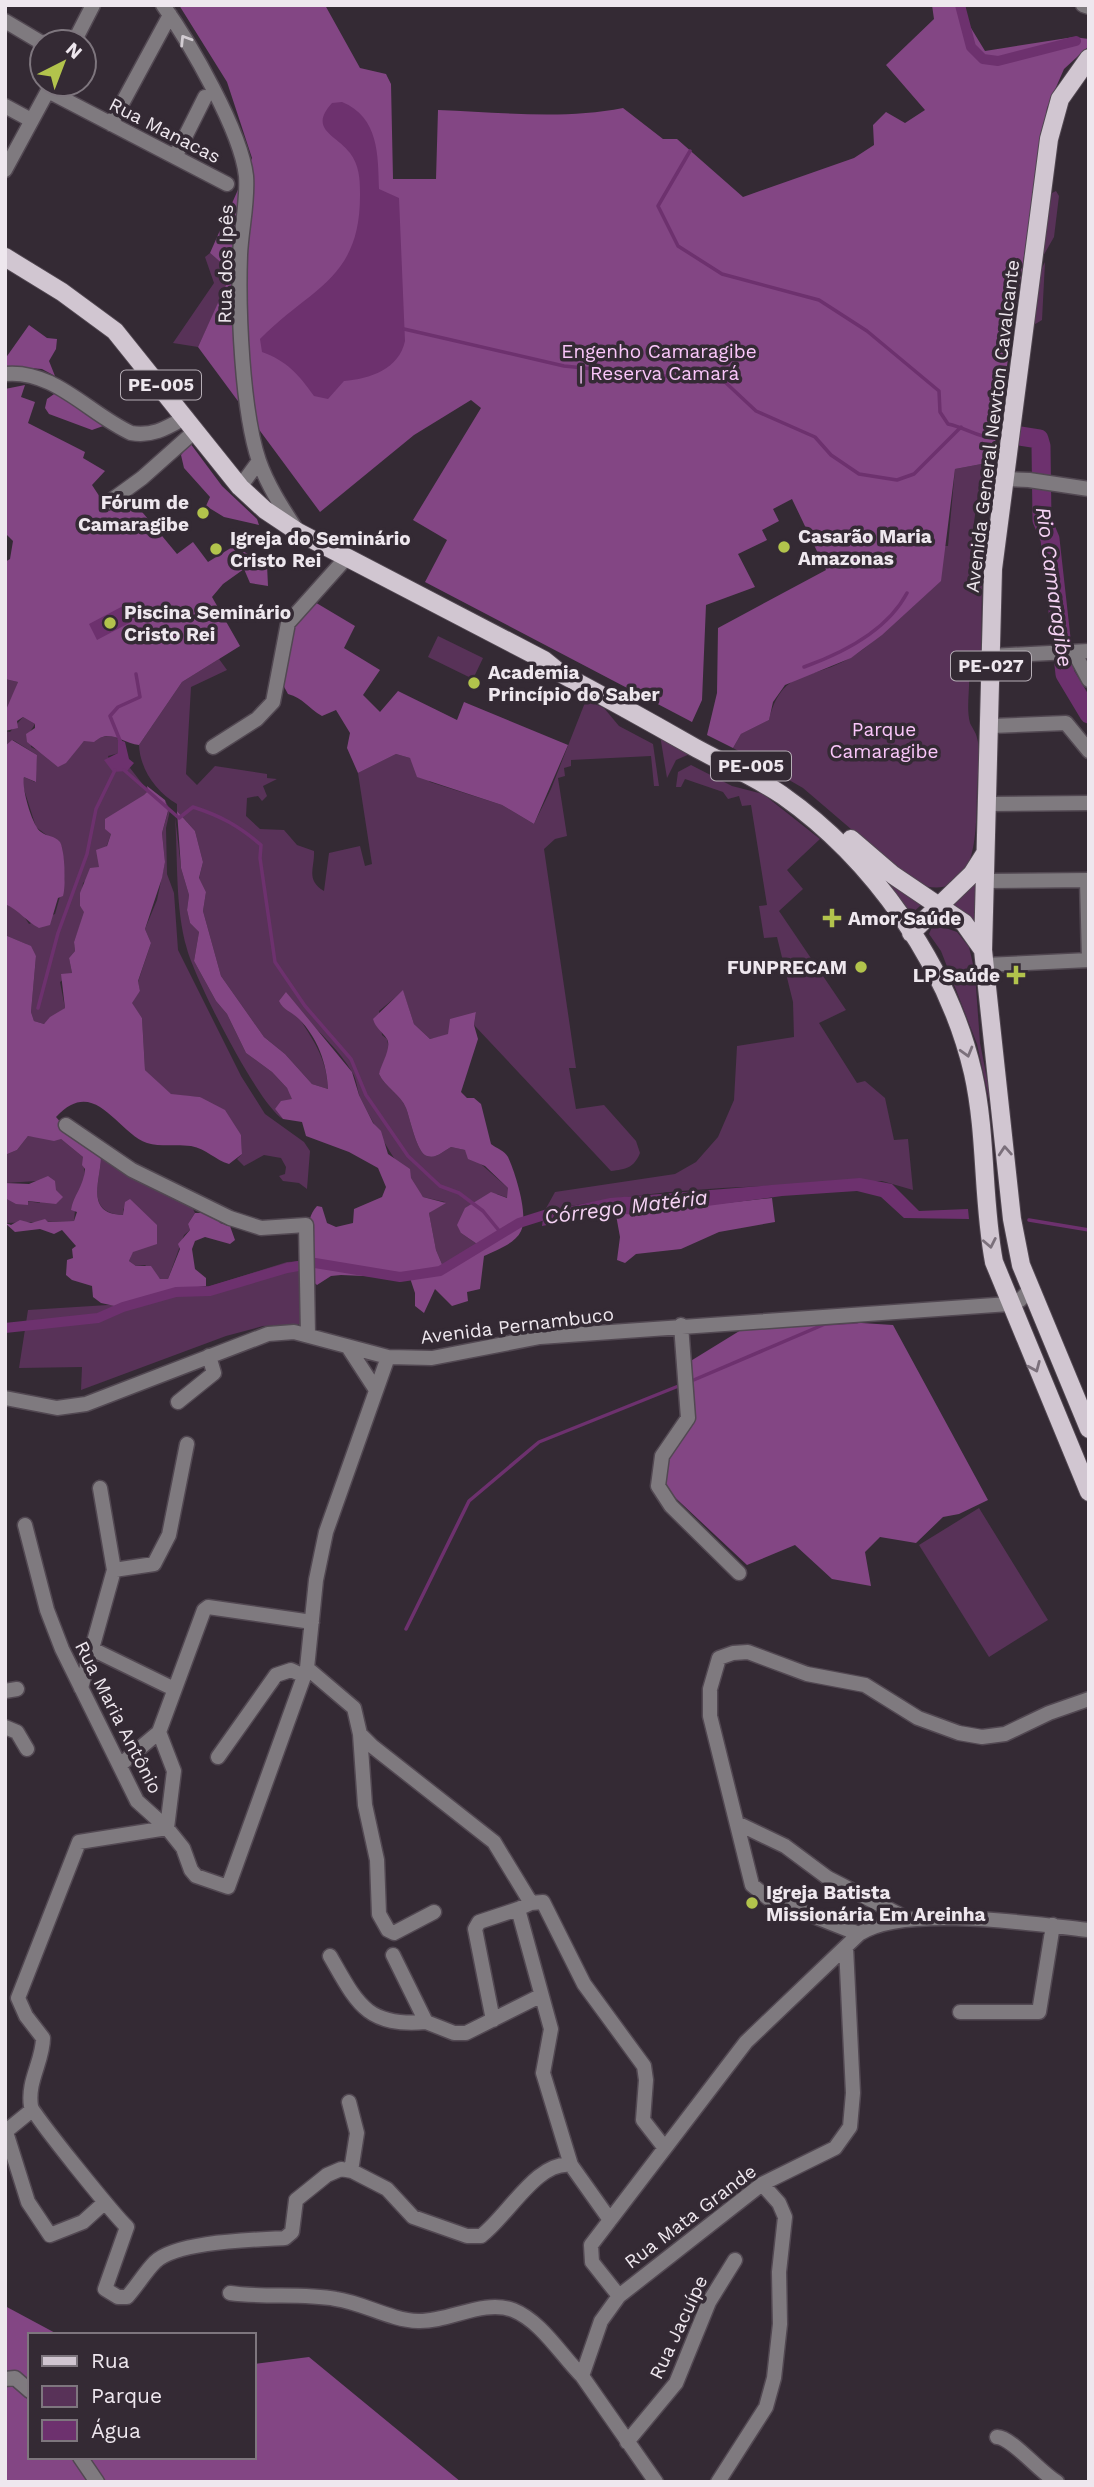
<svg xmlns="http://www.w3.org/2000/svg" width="1094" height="2487" viewBox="0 0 1094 2487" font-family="'Work Sans',sans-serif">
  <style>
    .green { fill: #583258 }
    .forest { fill: #834684 }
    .water { fill: #6d316e }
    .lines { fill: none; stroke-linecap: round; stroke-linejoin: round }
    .stream { stroke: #6d316e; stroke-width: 3.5 }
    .canal { stroke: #6d316e; stroke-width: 10 }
    .river { stroke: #6d316e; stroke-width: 19 }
    .minor-casing { stroke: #524852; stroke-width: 17 }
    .major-casing { stroke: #524852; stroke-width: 20 }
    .minor { stroke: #7f7a7f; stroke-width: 14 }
    .major { stroke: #d1c6d1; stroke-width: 18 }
    .oneway { stroke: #d2ccd2 }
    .oneway2 { stroke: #7b707b }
    .poi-dot { fill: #b2c34c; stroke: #342a34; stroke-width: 2.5 }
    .labels { text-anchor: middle; stroke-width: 7; stroke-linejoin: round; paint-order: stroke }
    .shield { fill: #342a34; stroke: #b6aeb6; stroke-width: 2 }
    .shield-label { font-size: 18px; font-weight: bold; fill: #eee7ee }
    .street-label { font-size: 19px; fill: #eee7ee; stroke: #342a34 }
    .park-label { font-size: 19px; fill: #fac6fa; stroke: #342a34 }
    .poi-label { font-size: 19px; font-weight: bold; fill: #eee7ee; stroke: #342a34; text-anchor: start }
    .water-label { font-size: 21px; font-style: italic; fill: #f5d2f4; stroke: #342a34 }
  </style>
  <rect width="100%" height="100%" fill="#342a34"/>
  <path class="green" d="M1056,191L1059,196L1054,237L1042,258L1052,193Z
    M210,253L233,272L198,347L173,343L214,283L205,257Z
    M1045,262L1042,320L1032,326L1035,282Z
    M992,462L990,481L978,495L973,529L971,555L982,586L981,658L974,674H969C970,689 966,709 970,723C972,728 976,732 977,738C981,751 978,772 977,786C976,830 980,907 914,883L803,788L733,748L741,734L769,720C782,668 809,681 848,659C892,635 916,586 944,546H948L955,469Z
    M438,636L483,658L473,679L428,657Z
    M219,659L227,670L191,687L186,774L197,785L215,766L267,774V778L277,779L263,786L267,796L262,801L258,796L247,798L246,816L260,829L284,830L297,845L314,851C315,868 305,879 324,891L329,853L360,846L365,866L372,864L358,773L396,754L410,758L430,782L502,805L534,824L551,789L586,700L604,708L619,726L653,744L659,786H654L651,756L571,760V766L564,768L565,776L558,778L567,836L555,839L544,849L576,1068H569L576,1109L604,1105L636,1141L640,1153C634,1168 626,1169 611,1171L474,1025L476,1012L448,1035L430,1039L414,1024L403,991L379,1011L382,1035L387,1039L389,1049L379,1074C385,1087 401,1095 406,1108C410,1118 417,1154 427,1156C437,1159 443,1151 451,1147L465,1150L508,1188V1198L497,1194L483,1199L461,1233L480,1246L444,1269L436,1250L429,1213L445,1202L423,1197C397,1167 378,1133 360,1097C357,1090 357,1079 352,1072C335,1042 303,1021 286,992C301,1030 326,1045 328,1089L312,1084L285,1054L264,1037L221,976L203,911L206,892L199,879L203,862L195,831L177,811V804C156,792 140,769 139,745L182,682Z
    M5,679L18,682L5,717Z
    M23,717L35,724L30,732L31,747L46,755L73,753L84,741L112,735L118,739L119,753L108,756L113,772L130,768L148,791L111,834L99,867L83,883L80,906L85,912L74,942L75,951L69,958L72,973L60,982L65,1008L44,1024L34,1021L31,1012L36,956L26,944L5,935V904L21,912L29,924L55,914L65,879L62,847L36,827L22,783L24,777L35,782L37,755L13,740L5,746V731L10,732Z
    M660,735L692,753L676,760L667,778Z
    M691,765L732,786L763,794L820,839L787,870L803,889L779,911L846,1010L819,1023L857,1083L865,1081L885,1098L894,1140L908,1139L913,1190L882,1181C770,1187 654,1185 544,1212L555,1192L675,1174L696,1162L718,1137L734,1100L737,1046L794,1037L793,1002L777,937L764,938L759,906L767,905L751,805L742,806L739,796L728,799L723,792L685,779L681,787H676L678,772Z
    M165,800L170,810L166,828L167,874L174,893L178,950L241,1076L265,1114L304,1142L310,1151L307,1189L299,1183L283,1181L279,1176L285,1174L286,1167L281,1158L264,1155L244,1166L237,1159L242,1154L241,1135L200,1097L171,1095L145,1070L142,1018L131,1003L140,991L138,982L151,943L145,929L157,900L165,862L162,833L168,812Z
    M175,816L181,868L189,895L187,910L190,923L199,932L194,961L216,1001L227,1014L246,1053L272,1072L287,1088L293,1099L275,1109L283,1119C259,1106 195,979 187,949C175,908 178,859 175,816Z
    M871,869L921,905L908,917Z
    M982,874L979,923L951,904Z
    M937,925L957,932L969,947L975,973L980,1043L993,1109L998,1175L991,1109L977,1044L941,951L929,934L932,927Z
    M28,1136L61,1139L83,1157L85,1181L76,1199L74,1221L5,1223V1198L40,1203L37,1181L5,1183V1155L17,1150Z
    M101,1158L192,1207L195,1213L188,1224L190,1230L184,1235L168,1279H160L145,1265L136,1266L129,1261L133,1251L147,1246L123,1208L124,1215C85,1214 100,1182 101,1158Z
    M305,1261L303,1324L263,1326L226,1336L81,1390L82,1367L19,1368L28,1310L108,1305L183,1289H201L287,1262Z
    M979,1508L1048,1620L989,1657L919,1545Z"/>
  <path class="forest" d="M179,5H325L360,68L386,74L391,84L393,179H436L438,110C499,112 563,120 623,108L663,139H677L743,197L854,158L874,145L873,125L886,112L905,123L925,110L886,65L934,19L932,5H957L985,51L1074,37L1089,39V46L1064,69L1047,108L992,462L955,469L941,581L882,635L851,658L785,685L773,702L769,720L741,734L733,748L707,735L717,693L718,628L826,570L792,499L773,509L779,521L762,530L767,540L738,554L755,587L706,605L702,700L692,722L425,582L447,540L413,520L481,408L471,400L414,435L320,512L198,347L232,272L210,253L252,158L227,82Z
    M29,325L47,338L57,339L56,349L49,361L55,376L42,369L5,366V359Z
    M25,385L21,397L35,402L28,423L85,452L83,458L105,471L92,485L109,511L121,505L138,507L177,554L193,542L208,562L234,546L267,565L268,586L250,583L244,569L223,584L212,597L240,646L182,682L139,745C121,743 111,728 94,742L84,741L66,763L58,767L27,742L26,734L35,728V724L23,717L17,721L18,728L5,731L6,710L18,682L5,679V562L10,559L13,541L5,533V389Z
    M57,392L106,425L92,430L49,414L45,408L47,399Z
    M190,443L222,486L257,519L259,525L224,517L206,506L210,497L184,468L181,455Z
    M313,601L355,626L344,648L380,670L363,695L380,712L398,691L457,720L464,702L568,745L534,824L502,805L417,777L410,758L396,754L358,773L347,748L350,733L336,710L322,716C308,708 303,698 288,694L282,683L288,623Z
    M12,740L37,755L36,782L24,777C21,786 32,826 41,832C47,837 54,835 60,842C65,850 66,887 63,896L58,898L50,925L39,928C27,922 20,911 5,904V746Z
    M147,786L165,800L168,811L162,833L165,862L162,878L145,929L151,943L138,981L140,991L132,1003L142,1018L145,1070L171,1094L200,1097L225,1110L241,1135L242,1154L229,1164C215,1160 207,1149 191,1146C177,1144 160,1147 147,1143C116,1132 95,1075 56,1117L70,1133L101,1158C100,1182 85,1214 123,1215L125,1202L130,1199L157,1225V1244L133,1252L129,1261L136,1266H151L160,1279H168L180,1249L178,1244L190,1230L188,1224L195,1213H215L220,1223L230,1226L235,1240L230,1244L205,1237L195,1241L192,1249L195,1269L206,1278V1286L169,1291L115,1306L101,1303L93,1297L92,1286L72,1280L66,1275L67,1260L73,1258L72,1249L76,1246L62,1230L54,1234L40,1229L15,1232L5,1223L11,1225L20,1220L31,1223L45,1219L48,1222L74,1221L77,1212L71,1210C73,1196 84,1186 85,1169L82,1165L83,1157L61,1139L54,1141L28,1136L17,1150L5,1155V935L31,946L36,956L31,1012L34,1021L44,1024L50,1017L65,1008L61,974L72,973L69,958L75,951L74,942L84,912L80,906V893L90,868L99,867L96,850L107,846L111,834L105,829V819L144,795L148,791Z
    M177,811L195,831L203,862L199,878L206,892L203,911L221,976L264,1037L285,1054L312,1084L328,1089C327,1063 317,1037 299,1019C291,1011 284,1011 279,1001L286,992L352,1072L359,1095L373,1123L381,1131L388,1154L410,1169L411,1178L423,1197L446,1203L429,1213L436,1250L444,1269L480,1246L461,1233L457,1225L465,1208L491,1192L507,1198L508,1188L485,1166L468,1159L465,1150L451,1147C443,1151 437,1159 427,1156C417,1154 410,1118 406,1108C401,1095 385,1087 379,1074C381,1064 392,1048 387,1039C382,1031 376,1029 373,1019L403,990L414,1024L430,1039L448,1034L450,1019L476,1012L474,1025L478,1039L461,1092L467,1098H474L481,1104L491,1144C496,1148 505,1151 508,1157C515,1172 529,1215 521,1231C515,1244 496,1250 484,1256L480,1289L467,1292L468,1301L452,1306L435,1289L424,1313L415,1306V1293L410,1278L341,1275L331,1276L317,1285L312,1281C310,1260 301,1222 317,1206L322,1207L327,1223L336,1227L353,1223L354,1209L382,1197L386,1187L378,1168L349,1152L306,1136L302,1122L283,1119L275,1109L281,1101L292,1099L287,1088L272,1072L246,1053L227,1014L216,1001L194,961L199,932L190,923L187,910L189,895L181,868Z
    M48,1176L55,1181L56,1190L63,1197L56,1204L28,1201V1205L16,1204L5,1198V1183L29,1184Z
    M772,1198L775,1222L719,1232L681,1249L636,1254L625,1263L617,1260L620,1237L616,1215Z
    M814,1320L893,1325L988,1500L959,1514L943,1517L916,1543L880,1537L865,1552L871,1586L832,1579L795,1545L747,1565L666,1489L660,1461L687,1427L689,1362L741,1330Z
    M5,2306L59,2335H30V2457H254V2364L309,2357L461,2482H5Z"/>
  <path class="water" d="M342,102C379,117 378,155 379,189L399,198L405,341C399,369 370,379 344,381L328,399L314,396C299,375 287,361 262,352L260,339C311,287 361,280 360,193C360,178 359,165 350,153C336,134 308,130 332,103Z
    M123,606L131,622L97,640L89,624Z
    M118,739L125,742L129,759L134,763L127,771L113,772L104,760L118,753Z
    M860,1178L892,1184L919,1211L968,1209L969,1219L904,1218L881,1197L857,1191L782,1196L639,1215L608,1213L542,1226L544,1212L610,1198Z"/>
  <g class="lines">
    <path class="stream" d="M690,151L658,206L678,246L722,274L819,300L867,331L939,391L940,412L948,424C967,428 978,438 995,438
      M404,329L564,366L725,382L756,411L815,437L831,455L859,474L897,480L914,474L961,427
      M804,667C843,653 887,631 907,593
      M121,743L110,716L118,707L140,697L136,674
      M124,770L179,818L193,807C221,816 239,826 261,845L260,858L275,962L305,1006L351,1059L366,1095L408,1156L440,1186L459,1193L483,1211L501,1233
      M38,1008L58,933L87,854L96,809L115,770
      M1029,1220L1089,1230
      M689,1382L825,1324L857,1322
      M406,1629L469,1501L539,1442L681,1385"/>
    <path class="canal" d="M960,5L971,47L983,59L998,61L1076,41
      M5,1328L98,1318L123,1307L176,1292L210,1291L287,1268L315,1263L400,1277L440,1271L519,1223L554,1212"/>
    <path class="river" d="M1020,436L1039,439L1041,446L1042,520L1050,539L1065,674L1089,714"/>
    <defs>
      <path id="minor" d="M163,5C190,43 241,131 246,176C248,202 241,230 240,255C238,310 242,411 259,461C267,484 281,506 294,526
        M1083,5L1089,7
        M5,21L42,43
        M74,42L93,5
        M48,91L227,184
        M5,106L31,120
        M111,124L170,15
        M175,157L205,97
        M5,170L51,85
        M5,374C54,369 89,414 131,433C153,437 168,427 186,417
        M1003,479L1029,480L1089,489
        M240,487L259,461
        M109,502L142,478L196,430
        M1074,652L1089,680
        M991,656L1089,651
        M991,726L1066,723L1089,751
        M213,747L257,719L273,702L288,623L347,557
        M988,804L1089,803
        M1087,880L1089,960
        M986,881L1089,880
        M985,965L1089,960
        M66,1125L132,1170L230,1218L261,1228L306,1225L308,1335
        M681,1325L688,1418L662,1456L658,1486L671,1506L739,1573
        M348,1347L376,1390
        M388,1357L326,1532L316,1580L307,1668L354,1708L360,1734L372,1746L494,1842L531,1903L543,1902L584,1984L644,2066L646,2080L643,2120L664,2147
        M5,1398L57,1408L86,1404L268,1334L294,1332L388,1357L432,1358L540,1337L1009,1304L1020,1300L1031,1289
        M178,1402L214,1373L209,1356
        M100,1488L114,1570
        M25,1525L47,1610L62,1649L137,1801L167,1828L183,1848L191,1870L196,1876L228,1887L307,1668
        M92,1649L174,1689
        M81,1688L114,1570L154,1564L169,1535L187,1444
        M5,1691L17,1689
        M5,1727L17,1732L27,1749
        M159,1732L174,1771L167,1828L79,1842L18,1998L26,2016L43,2038C43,2061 27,2081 31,2106C32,2114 116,2217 127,2227L105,2289L118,2297H127C137,2286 145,2272 155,2262C177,2241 254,2240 285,2238L292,2232L296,2200L327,2175L341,2169L352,2171L387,2189L413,2217L467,2236H481C508,2216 537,2160 571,2165L610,2220
        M360,1734L365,1805L377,1860L379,1914L388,1930L394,1933L434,1912
        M218,1757L276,1675L291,1670L304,1676
        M120,1765L159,1732L204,1610L208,1607L312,1622
        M739,1824L785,1846L828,1878L908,1919
        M531,1903L518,1909L551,2029L543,2073L571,2165
        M859,1934L768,1898L752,1885L710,1716V1689L719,1658L733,1653L748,1652L807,1674L865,1685L918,1718L959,1733L982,1737L1005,1734L1049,1713L1089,1699
        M393,1955L426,2022L454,2033H466L540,1996
        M330,1956C357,2003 366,2027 426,2022
        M960,2012H1039L1053,1925
        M493,2020L475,1929L479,1922L518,1909
        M349,2102L357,2133L351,2171
        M5,2132L32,2110
        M6,2132L28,2202L50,2235L83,2222L104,2203
        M230,2293C265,2298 301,2293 336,2299C364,2303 390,2320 418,2321C449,2322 483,2299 513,2310C541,2321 561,2355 582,2376
        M619,2296L592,2262L591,2245L746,2042L859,1934C903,1904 1035,1924 1089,1930
        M5,2379L15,2378L30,2391
        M997,2437C1013,2438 1039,2472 1057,2482
        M627,2442L676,2383L709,2302L735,2260
        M80,2457L97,2482
        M656,2482L582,2376L601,2321L619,2296L762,2184L835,2148L850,2127L853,2093L846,1947
        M718,2482L766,2407L774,2378L780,2324L779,2272L785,2217L779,2203L762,2184"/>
      <path id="major" d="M5,257L62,292L115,331L240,487L265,510L298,532L544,660L560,673C605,697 650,722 694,747C723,763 755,777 782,795C873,859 948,965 973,1073C987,1136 982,1199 994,1262L1089,1492
        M851,839L893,875L964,923L983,950L1012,1219L1021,1265L1089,1429
        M911,933L972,874L984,855
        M983,950L993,569L1049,139L1060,99L1089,58"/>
    </defs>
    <use href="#minor" class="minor-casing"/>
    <use href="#major" class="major-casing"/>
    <use href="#minor" class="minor"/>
    <use href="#major" class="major"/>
  </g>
  <defs><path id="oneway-chevron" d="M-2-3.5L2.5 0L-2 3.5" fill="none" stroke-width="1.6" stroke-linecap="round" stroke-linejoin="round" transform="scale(1.75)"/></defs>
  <use class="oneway" href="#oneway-chevron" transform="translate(185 40) rotate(-122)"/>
  <g class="oneway2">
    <use href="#oneway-chevron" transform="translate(967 1052) rotate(74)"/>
    <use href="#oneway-chevron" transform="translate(1005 1151) rotate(-94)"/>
    <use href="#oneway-chevron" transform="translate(990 1243) rotate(79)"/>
    <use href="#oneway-chevron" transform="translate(1035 1367) rotate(67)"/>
  </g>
  <g class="poi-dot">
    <circle cx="203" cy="513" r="7"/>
    <circle cx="784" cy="547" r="7"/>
    <circle cx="216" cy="549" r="7"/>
    <circle cx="110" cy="623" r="7"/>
    <circle cx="474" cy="683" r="7"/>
    <path d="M828.5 907.5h7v7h7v7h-7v7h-7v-7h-7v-7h7z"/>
    <circle cx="861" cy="967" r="7"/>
    <path d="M1012.5 964.5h7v7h7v7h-7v7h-7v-7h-7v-7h7z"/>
    <circle cx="752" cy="1903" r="7"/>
  </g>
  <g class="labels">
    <g class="shield">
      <rect x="121" y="370.5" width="80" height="29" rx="5"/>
      <rect x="951" y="651.5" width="80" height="29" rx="5"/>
      <rect x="711" y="751.5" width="80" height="29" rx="5"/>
    </g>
    <g class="shield-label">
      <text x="161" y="391">PE-005</text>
      <text x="991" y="672">PE-027</text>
      <text x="751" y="772">PE-005</text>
    </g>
    <g class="street-label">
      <text transform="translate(165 130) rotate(27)" y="7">Rua Manacas</text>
      <text transform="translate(225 264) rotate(-89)" y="7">Rua dos Ipês</text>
      <text transform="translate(992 426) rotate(-83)" y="7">Avenida General Newton Cavalcante</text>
      <text transform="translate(517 1325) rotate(-7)" y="7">Avenida Pernambuco</text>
      <text transform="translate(119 1717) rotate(63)" y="7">Rua Maria Antônio</text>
      <text transform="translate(690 2216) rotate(-37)" y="7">Rua Mata Grande</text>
      <text transform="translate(678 2327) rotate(-65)" y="7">Rua Jacuípe</text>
    </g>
    <g class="park-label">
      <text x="659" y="358">Engenho Camaragibe<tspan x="659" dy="22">| Reserva Camará</tspan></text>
      <text x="884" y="736">Parque<tspan x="884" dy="22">Camaragibe</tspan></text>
    </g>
    <g class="poi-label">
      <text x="189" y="509" text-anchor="end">Fórum de<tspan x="189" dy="22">Camaragibe</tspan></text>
      <text x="798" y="543">Casarão Maria<tspan x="798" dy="22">Amazonas</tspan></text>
      <text x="230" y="545">Igreja do Seminário<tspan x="230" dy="22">Cristo Rei</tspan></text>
      <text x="124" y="619">Piscina Seminário<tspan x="124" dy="22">Cristo Rei</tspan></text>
      <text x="488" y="679">Academia<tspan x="488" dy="22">Princípio do Saber</tspan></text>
      <text x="848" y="925">Amor Saúde</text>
      <text x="847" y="974" text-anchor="end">FUNPRECAM</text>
      <text x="1000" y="982" text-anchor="end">LP Saúde</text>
      <text x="766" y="1899">Igreja Batista<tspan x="766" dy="22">Missionária Em Areinha</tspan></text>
    </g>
    <g class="water-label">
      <text transform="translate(1054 587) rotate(82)" y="7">Rio Camaragibe</text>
      <text transform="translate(626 1207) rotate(-7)" y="7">Córrego Matéria</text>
    </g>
  </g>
  <rect width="1094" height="2487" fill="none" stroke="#eee7ee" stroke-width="14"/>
  <rect x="28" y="2333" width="228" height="126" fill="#342a34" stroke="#7e767e" stroke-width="2"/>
  <rect x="42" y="2356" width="35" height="10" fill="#d1c6d1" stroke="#7e767e" stroke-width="2"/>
  <text x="91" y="2368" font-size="21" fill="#eee7ee">Rua</text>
  <rect x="42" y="2386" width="35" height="21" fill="#583258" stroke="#7e767e" stroke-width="2"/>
  <text x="91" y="2403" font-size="21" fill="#eee7ee">Parque</text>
  <rect x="42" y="2420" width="35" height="21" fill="#6d316e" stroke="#7e767e" stroke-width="2"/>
  <text x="91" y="2438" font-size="21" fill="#eee7ee">Água</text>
  <g transform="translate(63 63) rotate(42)"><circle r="33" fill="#342a34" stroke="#7e767e" stroke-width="2"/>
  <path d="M0-5L12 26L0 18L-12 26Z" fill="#b2c34c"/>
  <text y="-10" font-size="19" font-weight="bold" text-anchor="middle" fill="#eee7ee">N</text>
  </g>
</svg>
